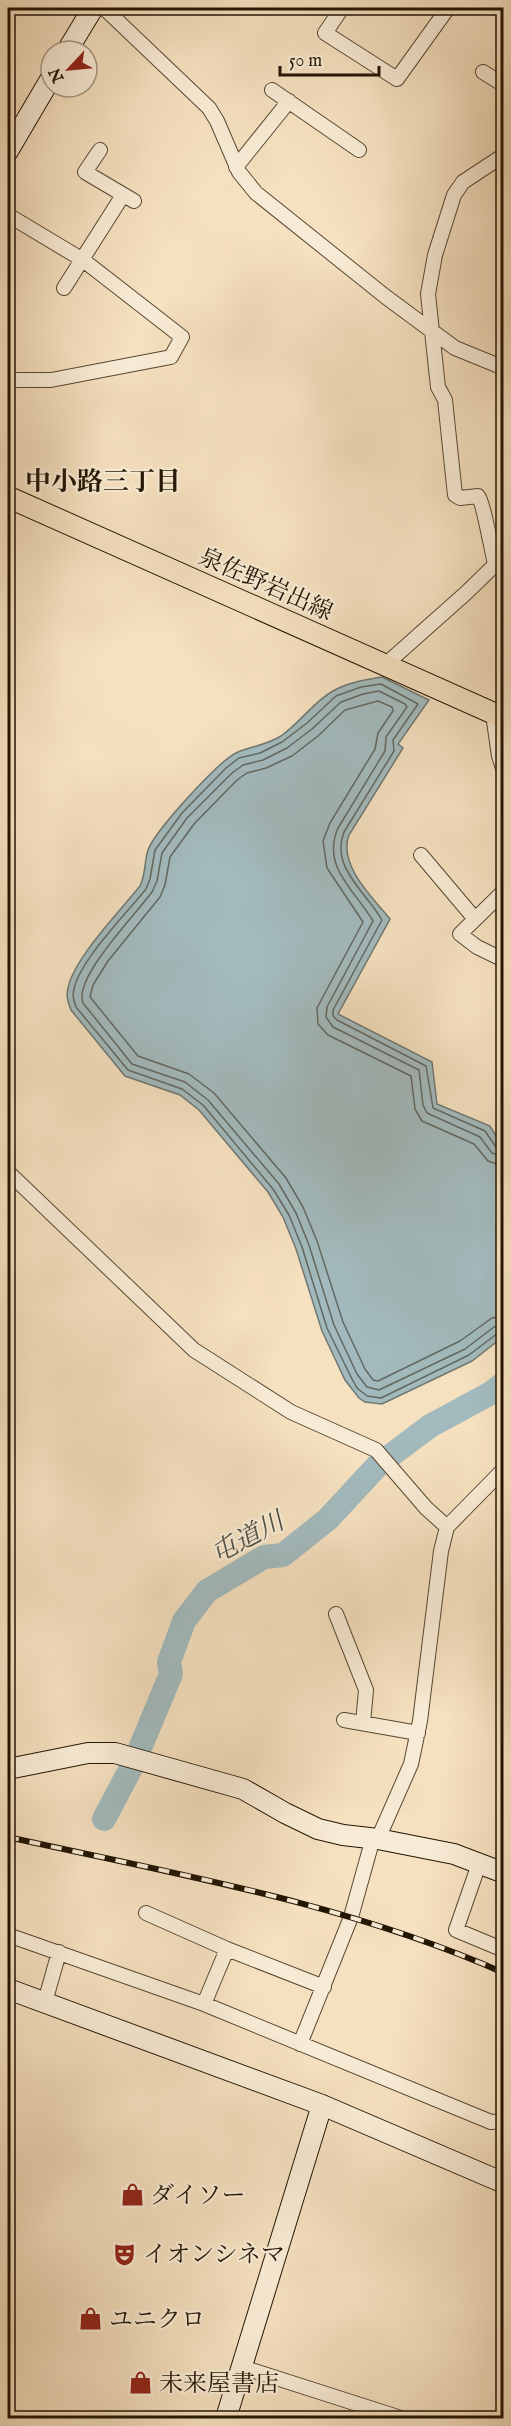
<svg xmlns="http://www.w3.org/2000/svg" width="511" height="2426" viewBox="0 0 511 2426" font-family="'IM FELL English','Noto Serif JP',serif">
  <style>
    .water { fill: #a2babd; stroke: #6f7873; stroke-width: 1.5 }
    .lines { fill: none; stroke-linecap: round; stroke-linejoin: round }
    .shore { stroke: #626860; stroke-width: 1.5 }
    .river { stroke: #a2babd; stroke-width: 24 }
    .street-casing { stroke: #584833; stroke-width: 16 }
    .secondary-casing { stroke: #231504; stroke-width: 22 }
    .primary-casing { stroke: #231504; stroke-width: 23 }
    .street { stroke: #f8ebd5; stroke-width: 14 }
    .secondary { stroke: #f8ebd5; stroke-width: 20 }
    .primary { stroke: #f5e0bf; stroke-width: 21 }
    .rail-casing { stroke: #231504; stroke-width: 6 }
    .rail { stroke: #f8ebd5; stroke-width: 4; stroke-dasharray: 11; stroke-linecap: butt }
    .labels { text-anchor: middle; stroke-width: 4.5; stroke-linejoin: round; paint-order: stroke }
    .street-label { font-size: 24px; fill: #231504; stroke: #f8ebd5 }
    .poi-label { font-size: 24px; fill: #231504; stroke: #f8ebd5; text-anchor: start }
    .neighbourhood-label { font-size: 26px; font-weight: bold; fill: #231504; stroke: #f8ebd5 }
    .water-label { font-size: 26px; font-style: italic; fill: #4f4f45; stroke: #f8ebd5 }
  </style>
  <rect width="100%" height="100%" fill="#f5e0bf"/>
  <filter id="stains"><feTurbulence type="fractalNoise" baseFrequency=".00333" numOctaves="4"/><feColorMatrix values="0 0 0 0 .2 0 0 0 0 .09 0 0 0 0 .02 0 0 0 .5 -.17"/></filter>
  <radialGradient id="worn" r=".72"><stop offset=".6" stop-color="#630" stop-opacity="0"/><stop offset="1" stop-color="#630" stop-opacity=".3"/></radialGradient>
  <path class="water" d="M382,677L429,700L398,744L403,748L349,835C338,865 372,897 390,919L338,1014L432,1062L437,1104L490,1126L503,1147L504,1336L472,1361L382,1404L365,1402L359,1398L345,1380L322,1331L296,1249L283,1217L268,1192L199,1110L180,1095L125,1076L71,1010C68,1002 66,996 68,988C74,958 121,910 140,886C146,874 144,862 148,850C155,831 219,760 238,752C252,746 267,745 281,736C300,723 313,702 333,691C348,682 366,680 382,677Z"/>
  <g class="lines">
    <path class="shore" d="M504,1150L496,1147L485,1131L433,1108L426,1066L337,1020L333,1016V1010L382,920C366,892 330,867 344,832L394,751L393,740L418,704L381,684L361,687L336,696L307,723L282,742L260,753L239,758L226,768L182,813L155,850L150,879L146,889C126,914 80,960 74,989C72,996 74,1001 76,1007L128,1070L182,1089L203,1105L273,1189L289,1215L302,1247L327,1328L351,1377L357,1388L367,1396L381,1398L469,1355L498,1333L504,1332
      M504,1157L492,1153L480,1137L427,1113L423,1105L419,1070L333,1027L326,1017L327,1007L373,921C355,890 321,867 338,828L385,751L386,737L407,707L405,704L379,691L363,694L341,702L312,729L287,748L263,760L243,765L232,773L187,818L162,853L157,881L152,892C136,914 73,978 83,1003L132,1064L185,1082L208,1100L279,1184L296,1213L309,1245L334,1325L357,1374L367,1387L379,1390L465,1349L494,1327L504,1325
      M504,1166L488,1161L474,1144L422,1121L415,1109L411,1076L328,1035L318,1024L317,1008L363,922L327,868L323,841L330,823L375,749L378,733L393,711L392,707L378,701L345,710L318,736L292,756L266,768L247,773L237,780L194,824L170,857L165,885L160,897L108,961L93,985L90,997L138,1056L189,1074L214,1093L286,1178L303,1207L317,1241L343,1322L365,1369L373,1380L378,1381L460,1341L492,1318L504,1316"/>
    <path class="river" d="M141,1746L171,1674L169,1662L184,1621L207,1591L264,1557L283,1555L328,1519L378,1465L430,1426L491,1393L504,1383
      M104,1819L131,1768"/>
    <defs>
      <path id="street" d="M104,8L209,108L217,121L239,172L256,193L386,297L455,348L504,368
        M342,8L325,33L397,79L448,8
        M483,72L504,85
        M272,90L359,150
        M100,150L85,172L134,201
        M236,167L289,101
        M8,215L83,260L182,337L171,357L51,380H8
        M64,288L123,195
        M495,564C492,552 483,501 478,496L460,498L455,495L445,400L438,387L428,294L435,255L454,195L463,182L504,155
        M385,665L466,593L504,556
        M493,714L499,756L504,771
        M421,855L475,919
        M504,891L460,934L477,947L504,960
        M8,1172L194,1350L291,1412L376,1450L426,1508L447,1527
        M336,1614L366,1690L363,1723
        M344,1720L418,1733
        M378,1839L411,1764L420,1721L441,1551L447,1527L504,1469
        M479,1864L456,1930L504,1950
        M146,1913L227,1949L324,1987
        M8,1935L204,2004L491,2122L504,2121
        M45,2002L59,1952
        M204,2004L227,1949
        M300,2044L351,1917L373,1838
        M242,2367L401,2418"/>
      <path id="secondary" d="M67,51L93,8
        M8,151L51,78
        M8,1769L88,1753H115L243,1789L285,1813L318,1829L343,1835L378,1839L454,1854L504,1873
        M8,1989L322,2105L504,2183
        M226,2418L322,2105"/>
      <path id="primary" d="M8,497L504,718"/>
    </defs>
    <use href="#street" class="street-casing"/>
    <use href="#secondary" class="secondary-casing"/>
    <use href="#primary" class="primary-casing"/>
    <use href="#street" class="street"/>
    <use href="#secondary" class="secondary"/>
    <use href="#primary" class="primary"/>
    <defs>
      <path id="rail" d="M8,1837C175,1874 346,1903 504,1973"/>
    </defs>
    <use href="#rail" class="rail-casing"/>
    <use href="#rail" class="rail"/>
  </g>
  <defs>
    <symbol id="shop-bare" viewBox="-9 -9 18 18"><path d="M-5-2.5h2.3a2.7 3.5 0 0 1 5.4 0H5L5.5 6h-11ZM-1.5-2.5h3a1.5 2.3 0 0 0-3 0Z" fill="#8f2418" stroke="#f8ebd5" stroke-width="2.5" paint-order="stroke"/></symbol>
    <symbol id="theatre-bare" viewBox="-9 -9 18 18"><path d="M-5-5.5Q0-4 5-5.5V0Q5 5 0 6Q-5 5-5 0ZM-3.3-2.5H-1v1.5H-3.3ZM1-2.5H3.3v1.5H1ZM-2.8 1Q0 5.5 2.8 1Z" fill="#8f2418" stroke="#f8ebd5" stroke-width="2.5" paint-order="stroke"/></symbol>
  </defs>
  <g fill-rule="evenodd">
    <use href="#shop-bare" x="116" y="2178" width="33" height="33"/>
    <use href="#theatre-bare" x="108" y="2238" width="33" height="33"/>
    <use href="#shop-bare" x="74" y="2302" width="33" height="33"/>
    <use href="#shop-bare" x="124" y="2366" width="33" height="33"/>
  </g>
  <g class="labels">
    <g class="street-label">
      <text transform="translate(266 584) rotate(24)" y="8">泉佐野岩出線</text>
    </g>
    <g class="poi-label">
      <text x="150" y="2203">ダイソー</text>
      <text x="143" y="2262">イオンシネマ</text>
      <text x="109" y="2327">ユニクロ</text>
      <text x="159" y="2391">未来屋書店</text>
    </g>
    <g class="neighbourhood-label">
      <text x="103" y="490">中小路三丁目</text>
    </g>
    <g class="water-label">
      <text transform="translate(247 1537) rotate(-28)" y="9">屯道川</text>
    </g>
  </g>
  <rect width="511" height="2426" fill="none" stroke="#f5e0bf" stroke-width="30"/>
  <rect x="9" y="9" width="493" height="2408" fill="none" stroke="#231504" stroke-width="3"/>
  <rect x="15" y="15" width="481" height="2396" fill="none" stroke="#231504" stroke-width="1.5"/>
  <g transform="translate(69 69) rotate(244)"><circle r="28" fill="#f8ebd5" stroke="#a39581" stroke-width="1.5"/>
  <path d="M0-4.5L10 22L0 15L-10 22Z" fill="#8f2418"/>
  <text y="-9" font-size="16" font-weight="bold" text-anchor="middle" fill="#231504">N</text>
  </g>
  <path d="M280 66v9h99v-9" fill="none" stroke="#231504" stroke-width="3"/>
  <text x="289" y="66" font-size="18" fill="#231504" stroke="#f8ebd5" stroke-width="4.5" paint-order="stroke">50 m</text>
  <rect width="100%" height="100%" filter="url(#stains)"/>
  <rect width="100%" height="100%" fill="url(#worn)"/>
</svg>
